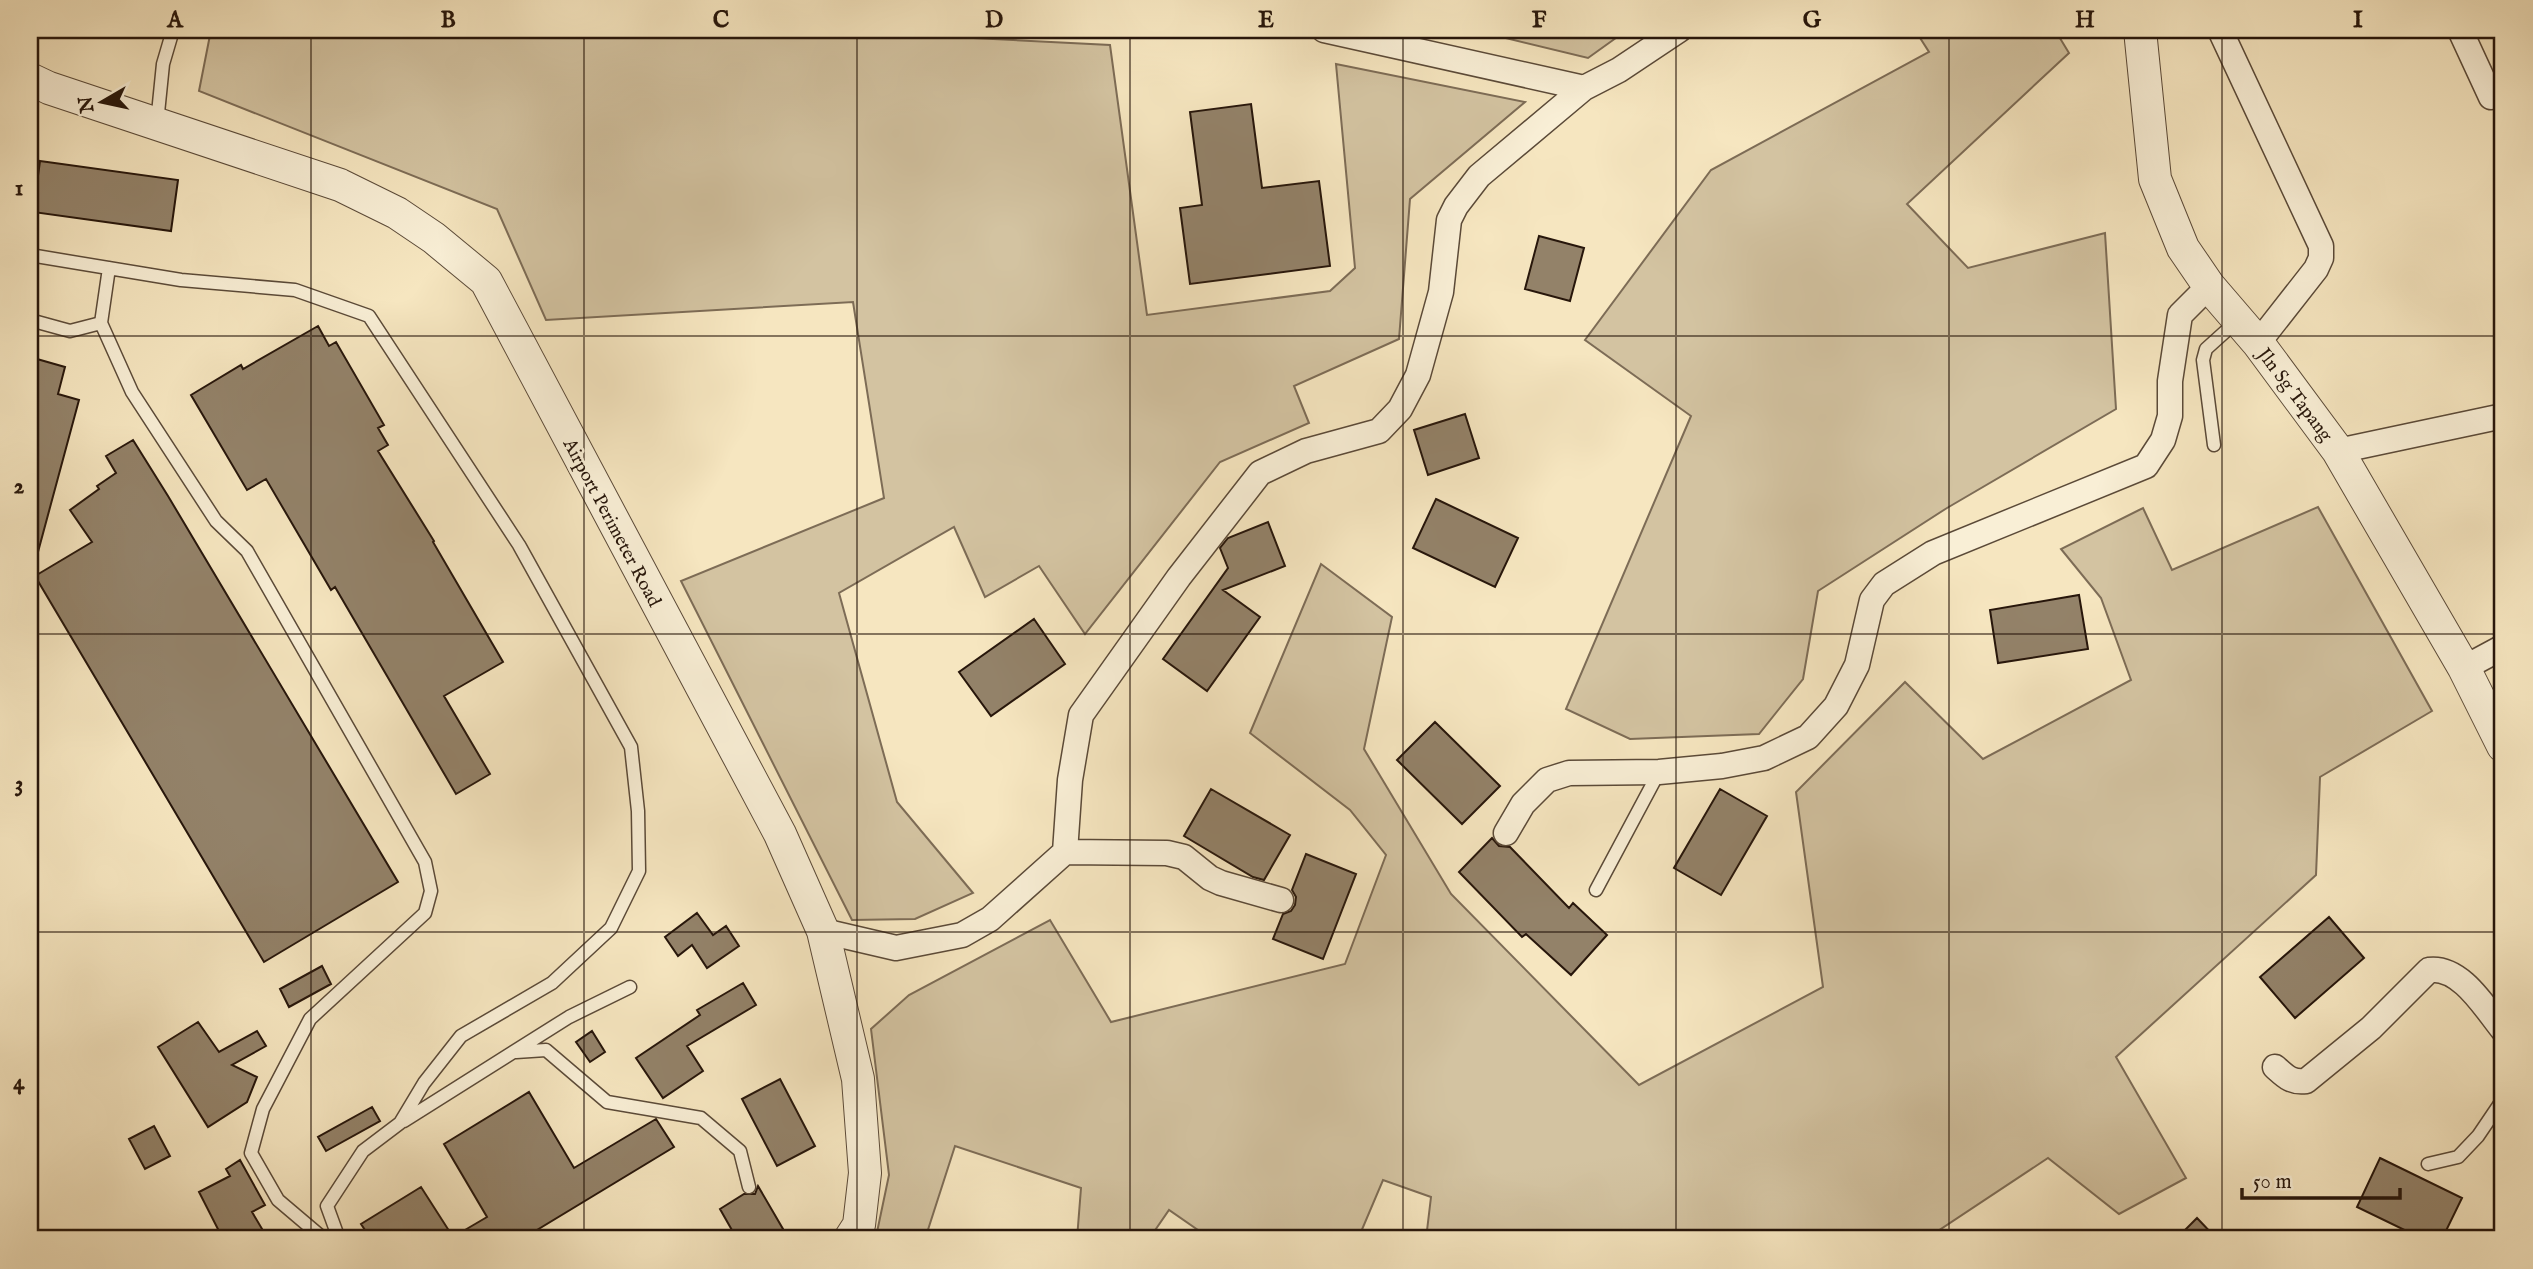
<svg xmlns="http://www.w3.org/2000/svg" width="2533" height="1269" viewBox="0 0 2533 1269" font-family="'IM FELL English',serif">
  <style>
    .green { fill: #d3c3a1; stroke: #7d6c56; stroke-width: 2 }
    .building { fill: #938269; stroke: #27160b; stroke-width: 2 }
    .lines { fill: none; stroke-linecap: round; stroke-linejoin: round }
    .service-casing { stroke: #5b4a38; stroke-width: 15 }
    .minor-casing { stroke: #5b4a38; stroke-width: 27 }
    .tertiary-casing { stroke: #5b4a38; stroke-width: 34 }
    .service { stroke: #f9efd6; stroke-width: 12 }
    .minor { stroke: #f9efd6; stroke-width: 24 }
    .tertiary { stroke: #f9efd6; stroke-width: 32 }
    .grid { fill: none; stroke: #27160b; stroke-width: 2; stroke-opacity: 0.55 }
    .labels { text-anchor: middle; stroke-width: 5; stroke-linejoin: round; paint-order: stroke }
    .street-label { font-size: 19px; fill: #27160b; stroke: #f9efd6 }
    .neatline { fill: none; stroke: #27160b; stroke-width: 2.5 }
    .grid-label { font-size: 23px; text-anchor: middle; font-weight: bold; fill: #27160b }
  </style>
  <rect width="100%" height="100%" fill="#f6e6c0"/>
  <filter id="stains"><feTurbulence type="fractalNoise" baseFrequency=".00286" numOctaves="4"/><feColorMatrix values="0 0 0 0 .2 0 0 0 0 .09 0 0 0 0 .02 0 0 0 .5 -.17"/></filter>
  <radialGradient id="worn" r=".72"><stop offset=".6" stop-color="#630" stop-opacity="0"/><stop offset="1" stop-color="#630" stop-opacity=".3"/></radialGradient>
  <path class="green" d="M211,30H912L914,35L1110,45L1147,315L1330,291L1355,268L1336,64L1525,102L1410,199L1399,339L1294,386L1309,423L1220,462L1085,634L1039,566L985,597L954,527L839,593L897,802L973,893L915,919L852,920L681,581L884,498L853,302L546,320L497,209L199,91Z
    M1473,30H1627L1588,58Z
    M1915,30H2055L2069,53L1907,204L1968,268L2105,233L2116,409L1947,508L1818,591L1803,679L1759,734L1630,739L1566,709L1691,416L1585,340L1711,170L1929,52Z
    M2318,507L2432,711L2320,777L2316,875L2116,1057L2186,1178L2119,1214L2048,1158L1938,1231L1946,1239H1426L1431,1197L1383,1180L1358,1239H1211L1169,1210L1149,1239H1077L1081,1188L955,1146L925,1239H881L876,1237L889,1175L871,1029L909,995L1050,920L1111,1022L1345,964L1386,855L1350,810L1250,733L1321,564L1392,617L1364,749L1451,894L1639,1085L1823,987L1796,792L1905,682L1983,759L2131,680L2101,598L2061,549L2143,508L2172,570Z"/>
  <path class="building" d="M1251,104L1262,188L1319,181L1330,266L1190,284L1180,208L1202,205L1190,112Z
    M40,161L178,180L171,231L33,212Z
    M1539,236L1584,248L1570,301L1525,289Z
    M318,326L329,346L336,342L384,425L378,428L388,445L378,451L434,541L433,542L503,662L444,696L490,774L456,794L335,587L331,590L266,479L247,490L191,395L241,365L243,369Z
    M30,357L65,367L58,394L79,400L35,563L30,562Z
    M1465,414L1479,458L1428,475L1414,430Z
    M133,440L168,496L398,882L264,962L35,576L92,542L70,510L99,489L97,486L116,473L106,456Z
    M1436,499L1518,538L1495,587L1413,548Z
    M1268,522L1285,566L1223,590L1260,617L1207,691L1163,659L1228,568L1220,548L1228,538Z
    M2079,595L2088,649L1998,663L1990,610Z
    M1034,619L1065,664L991,716L959,672Z
    M1435,722L1500,786L1462,824L1397,760Z
    M1211,789L1290,835L1264,880L1253,877L1184,836Z
    M1720,789L1767,816L1721,895L1674,868Z
    M1492,838L1499,846L1510,847L1569,908L1573,903L1607,935L1571,975L1526,934L1522,937L1459,872Z
    M1306,854L1356,874L1323,959L1273,939L1283,914L1291,911L1295,905L1296,897L1292,890Z
    M697,913L713,935L726,926L739,946L707,968L692,945L678,956L665,937Z
    M2329,917L2364,958L2295,1018L2260,977Z
    M322,966L331,984L289,1007L280,989Z
    M743,983L756,1005L687,1046L703,1071L663,1098L636,1058L700,1015L697,1010Z
    M198,1022L219,1052L257,1031L266,1046L232,1065L257,1077L247,1102L208,1127L158,1047Z
    M592,1031L605,1052L590,1062L576,1042Z
    M780,1079L815,1146L777,1166L742,1099Z
    M529,1092L574,1168L656,1119L674,1147L522,1239H371L361,1224L421,1187L453,1237L487,1217L444,1144Z
    M372,1107L380,1121L326,1151L318,1137Z
    M154,1126L170,1156L145,1169L129,1139Z
    M2380,1158L2462,1198L2442,1239H2423L2357,1207Z
    M240,1160L265,1205L252,1212L268,1239H223L199,1192L230,1176L226,1169Z
    M758,1186L783,1229L766,1239H737L720,1209L744,1194H755Z
    M2197,1218L2217,1239H2176Z"/>
  <g class="lines">
    <defs>
      <path id="service" d="M157,123L163,64L173,30
        M30,255L181,280L295,290L369,316L519,545L631,747L638,811L639,871L611,928L552,983L461,1036L424,1083L400,1123L363,1151L327,1206L339,1239
        M109,268L101,323L132,392L216,521L247,551L425,862L431,891L425,913L310,1019L263,1109L251,1153L278,1200L324,1239
        M30,320L70,331L101,323
        M2214,445L2203,360L2206,349L2237,321
        M1596,890L1659,772
        M516,1052L546,1050L607,1102L701,1118L740,1151L749,1187
        M404,1121L569,1017L630,987
        M2428,1164L2458,1157L2478,1136L2499,1105L2503,1104"/>
      <path id="minor" d="M1324,30L1584,88
        M2220,30L2321,246V258L2316,269L2258,343
        M2460,30L2491,97
        M2338,451L2503,416
        M2464,668L2503,647
        M1506,833L1523,804L1547,780L1569,773L1659,772L1722,766L1764,758L1808,737L1836,706L1857,665L1872,600L1884,584L1933,553L2146,466L2163,440L2170,416V381L2180,315L2209,286
        M1065,852L1167,853L1184,857L1210,878L1221,883L1281,900
        M823,931L896,948L962,935L990,919L1065,852L1070,780L1081,715L1179,577L1260,473L1306,451L1379,431L1400,409L1418,375L1441,292L1449,220L1456,206L1479,176L1584,88L1619,70L1679,30
        M2275,1067C2285,1076 2291,1083 2306,1081L2371,1028L2429,970C2461,966 2485,1008 2503,1030"/>
      <path id="tertiary" d="M2140,30L2155,179L2183,248L2209,286L2258,343L2338,451L2464,668L2503,746
        M30,79L49,88L340,185L397,213L434,238L486,281L780,834L823,931L858,1079L865,1173L859,1225L850,1239"/>
    </defs>
    <use href="#service" class="service-casing"/>
    <use href="#minor" class="minor-casing"/>
    <use href="#tertiary" class="tertiary-casing"/>
    <use href="#service" class="service"/>
    <use href="#minor" class="minor"/>
    <use href="#tertiary" class="tertiary"/>
  </g>
  <path class="grid" d="M311,30V1239M584,30V1239M857,30V1239M1130,30V1239M1403,30V1239M1676,30V1239M1949,30V1239M2222,30V1239M30,336H2503M30,634H2503M30,932H2503"/>
  <g class="labels">
    <g class="street-label">
      <text transform="translate(2296 394) rotate(53)" y="7">Jln Sg Tapang</text>
      <text transform="translate(613 522) rotate(62)" y="7">Airport Perimeter Road</text>
    </g>
  </g>
  <rect width="2533" height="1269" fill="none" stroke="#f6e6c0" stroke-width="77"/>
  <g transform="translate(102 102) rotate(261)" stroke="#f9efd6" stroke-width="5" paint-order="stroke">
  <path d="M0-5L12 26L0 18L-12 26Z" fill="#27160b"/>
  <text y="-10" font-size="19" font-weight="bold" text-anchor="middle" fill="#27160b">N</text>
  </g>
  <path d="M2242 1188v10h158v-10" fill="none" stroke="#27160b" stroke-width="3.5"/>
  <text x="2253" y="1188" font-size="21" fill="#27160b" stroke="#f9efd6" stroke-width="5" paint-order="stroke">50 m</text>
  <rect x="38" y="38" width="2456" height="1192" class="neatline"/>
  <g class="grid-label">
    <text x="175" y="27">A</text>
    <text x="448" y="27">B</text>
    <text x="721" y="27">C</text>
    <text x="994" y="27">D</text>
    <text x="1266" y="27">E</text>
    <text x="1539" y="27">F</text>
    <text x="1812" y="27">G</text>
    <text x="2085" y="27">H</text>
    <text x="2358" y="27">I</text>
    <text x="19" y="195">1</text>
    <text x="19" y="493">2</text>
    <text x="19" y="791">3</text>
    <text x="19" y="1089">4</text>
  </g>
  <rect width="100%" height="100%" filter="url(#stains)"/>
  <rect width="100%" height="100%" fill="url(#worn)"/>
</svg>
